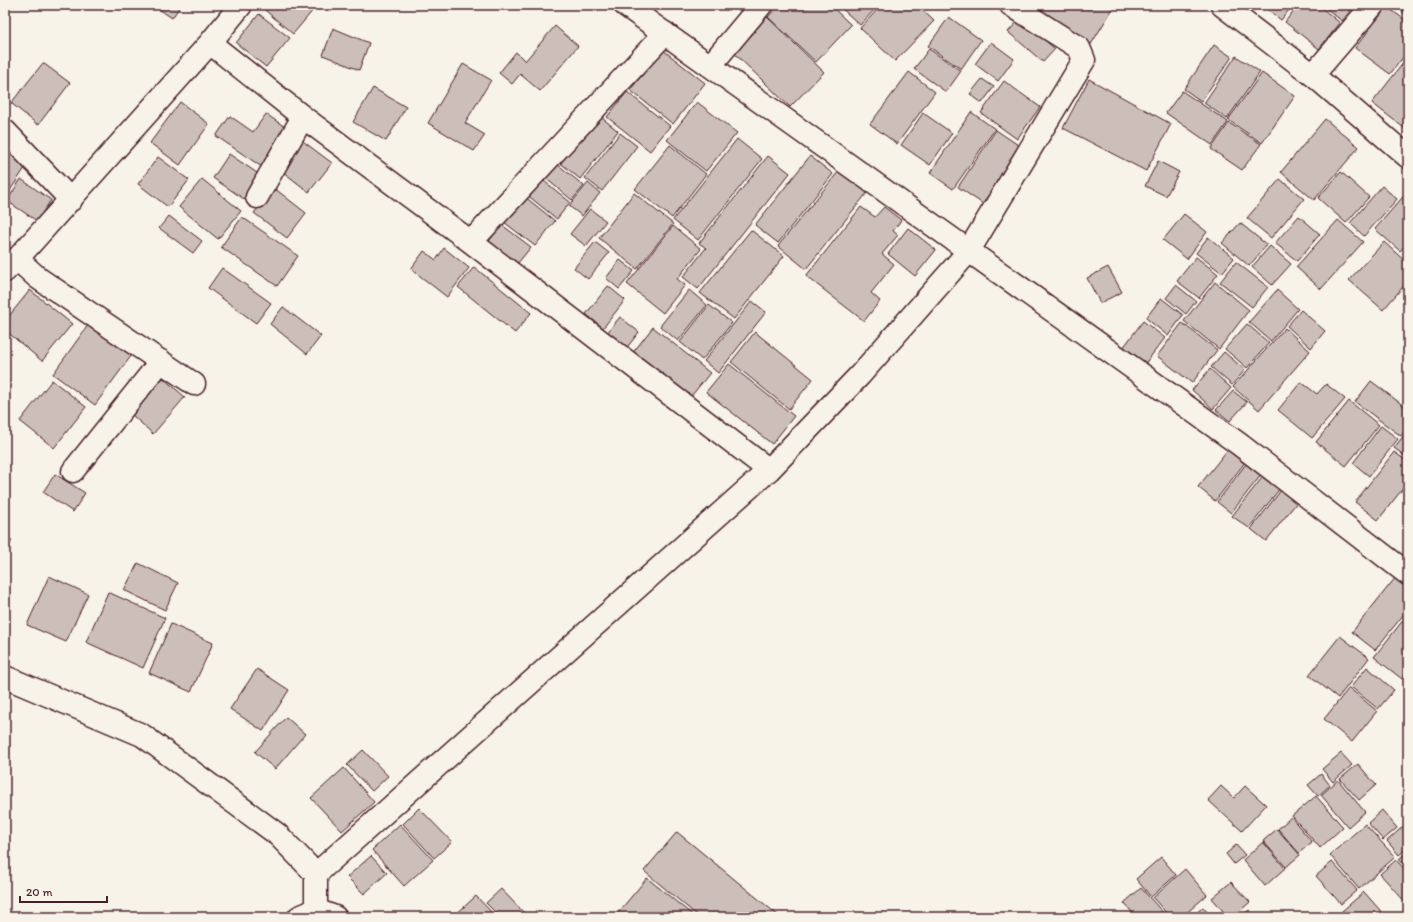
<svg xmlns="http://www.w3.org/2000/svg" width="1413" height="922" viewBox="0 0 1413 922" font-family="Itim,sans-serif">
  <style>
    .building { fill: #ccbfb9; stroke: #4a1f2b }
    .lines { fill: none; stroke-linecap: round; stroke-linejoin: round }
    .minor-casing { stroke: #4a1f2b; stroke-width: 25 }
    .major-casing { stroke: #4a1f2b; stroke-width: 25 }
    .minor { stroke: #f7f3e8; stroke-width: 22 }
    .major { stroke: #f7f3e8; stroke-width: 22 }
  </style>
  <rect width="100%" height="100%" fill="#f7f3e8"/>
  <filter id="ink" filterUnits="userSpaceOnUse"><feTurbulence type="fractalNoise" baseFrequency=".025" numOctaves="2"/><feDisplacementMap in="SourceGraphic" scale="8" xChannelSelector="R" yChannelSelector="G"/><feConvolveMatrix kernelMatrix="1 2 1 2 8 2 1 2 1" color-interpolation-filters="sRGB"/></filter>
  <g filter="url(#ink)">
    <path class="building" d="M153,5H181L172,18Z
      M259,5H309L314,9L293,34Z
      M779,5H830L851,25L816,62L768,17Z
      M838,5H879L860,25Z
      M882,5H917L934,21L895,61L860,28Z
      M1025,5H1115L1090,46Z
      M1262,5H1293L1281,20Z
      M1298,5H1318L1340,23L1319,49L1285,22Z
      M1322,5H1355L1342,21Z
      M1394,5H1408V16Z
      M1387,7L1408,22V51L1390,74L1355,48Z
      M259,14L290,38L266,67L236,43Z
      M767,17L824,72L790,107L733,52Z
      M949,17L981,40L961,69L928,46Z
      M1020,19L1055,49L1043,62L1008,32Z
      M555,26L578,46L540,91L520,74L512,84L499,73L516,52L525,61Z
      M333,28L369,43L359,70L323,55Z
      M991,42L1014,59L998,81L975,64Z
      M1214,45L1232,57L1201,101L1184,89Z
      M929,49L961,71L946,92L914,69Z
      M663,50L705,83L673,124L630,90Z
      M1236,56L1260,72L1227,119L1204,103Z
      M1408,57V131L1372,103Z
      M43,63L70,83L38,125L11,103Z
      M463,64L491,80L465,123L485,135L474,151L428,123Z
      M909,72L935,92L897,144L870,124Z
      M1262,73L1295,96L1262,143L1228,120Z
      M982,79L994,87L982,103L970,94Z
      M1089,79L1171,124L1146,171L1063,128Z
      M1004,81L1040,107L1017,139L981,113Z
      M373,88L406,107L386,141L353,122Z
      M1182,91L1228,122L1212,145L1166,113Z
      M627,92L670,126L650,151L607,117Z
      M180,102L209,124L180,165L150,143Z
      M697,102L737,133L706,171L667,140Z
      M971,112L995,129L953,189L930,173Z
      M596,113L618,131L580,179L558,161Z
      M923,113L952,133L930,165L901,145Z
      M266,114L288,129L262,167L216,136L230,116L253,132Z
      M1325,119L1359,147L1314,200L1281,172Z
      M1229,123L1261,144L1242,170L1211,149Z
      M996,130L1021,147L983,204L958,187Z
      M620,133L637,146L602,191L585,178Z
      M300,139L332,163L309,192L278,168Z
      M737,139L762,159L698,240L673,220Z
      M670,145L706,174L672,218L635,189Z
      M5,150L27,165L5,198Z
      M229,154L263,177L247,201L213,178Z
      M768,156L790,173L698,289L683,277L706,248L699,243Z
      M810,156L833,174L778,243L755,225Z
      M158,157L189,180L168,207L138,184Z
      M1158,161L1179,172L1166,196L1145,186Z
      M556,163L584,186L572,200L544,177Z
      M839,171L867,193L806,269L778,246Z
      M1341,172L1369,197L1346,223L1318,198Z
      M539,177L570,202L557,219L526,194Z
      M21,179L51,200L37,221L7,201Z
      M202,179L241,211L218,239L179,207Z
      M1280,179L1304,199L1271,238L1247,218Z
      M588,183L600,193L582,216L569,206Z
      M1382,186L1397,199L1364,236L1350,223Z
      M274,188L306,213L287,238L254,213Z
      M1408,191V242L1400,251L1375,229Z
      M634,193L673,224L637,269L599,238Z
      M524,196L555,221L535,246L504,222Z
      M861,207L875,217L884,207L901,220L893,231L898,235L882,254L894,264L871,293L880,301L864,321L806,276Z
      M590,209L606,221L586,246L570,234Z
      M1184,214L1207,232L1187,259L1163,240Z
      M169,216L202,241L193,253L159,228Z
      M1299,216L1320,234L1297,261L1275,243Z
      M242,217L298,256L277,286L221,247Z
      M1338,220L1363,242L1321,289L1296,267Z
      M1240,223L1267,245L1249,266L1222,243Z
      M502,225L531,247L513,269L485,246Z
      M673,226L701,249L677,279L685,285L663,313L627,284Z
      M908,228L936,250L915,276L888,254Z
      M751,230L784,256L734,319L700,293Z
      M1208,237L1234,258L1222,273L1196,253Z
      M595,242L609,253L588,279L574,268Z
      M1384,242L1408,264V281L1383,310L1349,280Z
      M1270,246L1291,264L1272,285L1252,267Z
      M444,248L469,268L447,297L411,269L424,251L436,260Z
      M1196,257L1218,274L1199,298L1177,281Z
      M620,260L634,271L619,289L606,278Z
      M1236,262L1268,287L1252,307L1220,282Z
      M474,267L531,313L515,333L458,287Z
      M1108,267L1122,292L1100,303L1087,278Z
      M222,268L271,303L256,323L208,288Z
      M1215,282L1249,310L1219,349L1184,321Z
      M1176,285L1196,301L1186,314L1166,298Z
      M608,286L625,300L603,328L586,314Z
      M30,290L72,324L42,361L5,330V321Z
      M689,290L707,305L678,341L660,326Z
      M1277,290L1298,309L1271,341L1249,322Z
      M1161,298L1183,315L1168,336L1146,318Z
      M752,301L766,312L718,373L704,361Z
      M709,305L732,323L702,360L680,342Z
      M283,307L321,336L307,354L270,324Z
      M1301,310L1325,331L1311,348L1287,326Z
      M620,317L639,332L625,350L606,334Z
      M91,321L134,352L95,405L53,374Z
      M1143,321L1165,338L1144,365L1123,348Z
      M1182,323L1217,350L1192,383L1157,356Z
      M1247,324L1269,343L1247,368L1225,349Z
      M653,327L710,373L688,400L631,355Z
      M1285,328L1310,351L1259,410L1233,387Z
      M755,332L813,379L789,409L731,362Z
      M1224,352L1245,370L1232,385L1211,367Z
      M729,364L794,416L772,444L706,392Z
      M1210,369L1231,388L1213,409L1192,390Z
      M163,378L185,397L153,434L131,414Z
      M52,380L86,407L54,448L20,421Z
      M1371,381L1408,409V427L1401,436L1355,402Z
      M1301,382L1317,394L1326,384L1345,399L1312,438L1278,410Z
      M1233,391L1247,402L1230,421L1216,410Z
      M1349,401L1379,425L1346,466L1316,442Z
      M1381,426L1398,439L1369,476L1353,463Z
      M1408,430V458L1394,448Z
      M1229,448L1246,461L1215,501L1198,487Z
      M1394,452L1408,462V482L1378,520L1355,502Z
      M1246,464L1261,475L1231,513L1217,502Z
      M55,474L85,493L73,512L43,492Z
      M1265,474L1281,487L1249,528L1232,516Z
      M1282,489L1298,501L1266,541L1251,529Z
      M5,537L12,540L5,554Z
      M138,563L178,583L165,610L124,590Z
      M49,576L88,594L66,642L27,625Z
      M1396,577L1408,586V609L1375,650L1352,632Z
      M108,592L165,618L143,668L86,642Z
      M1408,614V672L1402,679L1374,657Z
      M171,624L213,643L191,692L149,673Z
      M1340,636L1369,658L1338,698L1309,675Z
      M1367,667L1394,690L1378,709L1351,687Z
      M257,669L289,690L263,731L230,709Z
      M1349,688L1377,711L1352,742L1324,719Z
      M286,717L305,734L275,769L255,752Z
      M363,750L388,776L372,791L347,765Z
      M1341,753L1352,765L1333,782L1322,769Z
      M1358,764L1376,785L1359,800L1340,779Z
      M344,768L374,802L342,831L311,798Z
      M1321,774L1330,785L1318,796L1308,785Z
      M1338,780L1365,812L1348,827L1321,795Z
      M1221,786L1234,798L1245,786L1266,805L1242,831L1208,800Z
      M1316,796L1343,827L1320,848L1292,816Z
      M419,808L452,842L434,858L403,824Z
      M1382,810L1397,828L1383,840L1368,823Z
      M1291,817L1312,842L1299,853L1278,829Z
      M1408,822V847L1399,855L1387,841Z
      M400,824L433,860L404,886L372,850Z
      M1365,824L1395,857L1359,889L1330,855Z
      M1277,829L1300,855L1286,867L1263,841Z
      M677,832L779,916L699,917L644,871Z
      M1263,842L1285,868L1265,886L1243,860Z
      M1236,845L1245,855L1234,864L1226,854Z
      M1408,851V870L1399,859Z
      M371,856L387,873L364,894L347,877Z
      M1161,857L1176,875L1151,897L1136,879Z
      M1396,860L1408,873V905L1380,874Z
      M1332,862L1357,890L1341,904L1316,876Z
      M1185,869L1207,895L1182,917H1170L1153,898Z
      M647,878L695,917H621L617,914Z
      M1231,882L1250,902L1233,917H1228L1212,898Z
      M1141,888L1166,916L1165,917H1136L1124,903Z
      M501,889L528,917H500L486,903Z
      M1364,892L1386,917H1347L1342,911Z
      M476,896L496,917H453Z
      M1203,907L1211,917H1192Z
      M1249,910L1255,917H1241Z"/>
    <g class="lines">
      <defs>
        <path id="minor" d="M625,5L1239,444L1408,574
          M1222,5L1313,75L1373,5
          M210,43L241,5
          M710,66L761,5
          M1313,75L1408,157
          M5,131L71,200
          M257,197L303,117
          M471,242L665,33
          M17,259L210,43L303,117L471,242L769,470
          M5,271L17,259L38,278L194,384
          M73,471L161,361
          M5,677L142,735L277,834L316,874V910
          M316,874L769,470L860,375L968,252L1084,60L1079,48L1011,5"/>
        <path id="major" d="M299,917L316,910L335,917"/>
      </defs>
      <use href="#minor" class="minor-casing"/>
      <use href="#major" class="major-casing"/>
      <use href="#minor" class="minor"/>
      <use href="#major" class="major"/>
    </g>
  </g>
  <rect width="1413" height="922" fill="none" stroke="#f7f3e8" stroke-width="20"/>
  <rect x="10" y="10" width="1393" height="902" fill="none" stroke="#4a1f2b" stroke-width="1.5" filter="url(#ink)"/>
  <path d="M20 896v6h87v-6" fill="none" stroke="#4a1f2b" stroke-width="2"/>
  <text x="26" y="896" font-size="12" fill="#4a1f2b" stroke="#f7f3e8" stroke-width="3" paint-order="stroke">20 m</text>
</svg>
